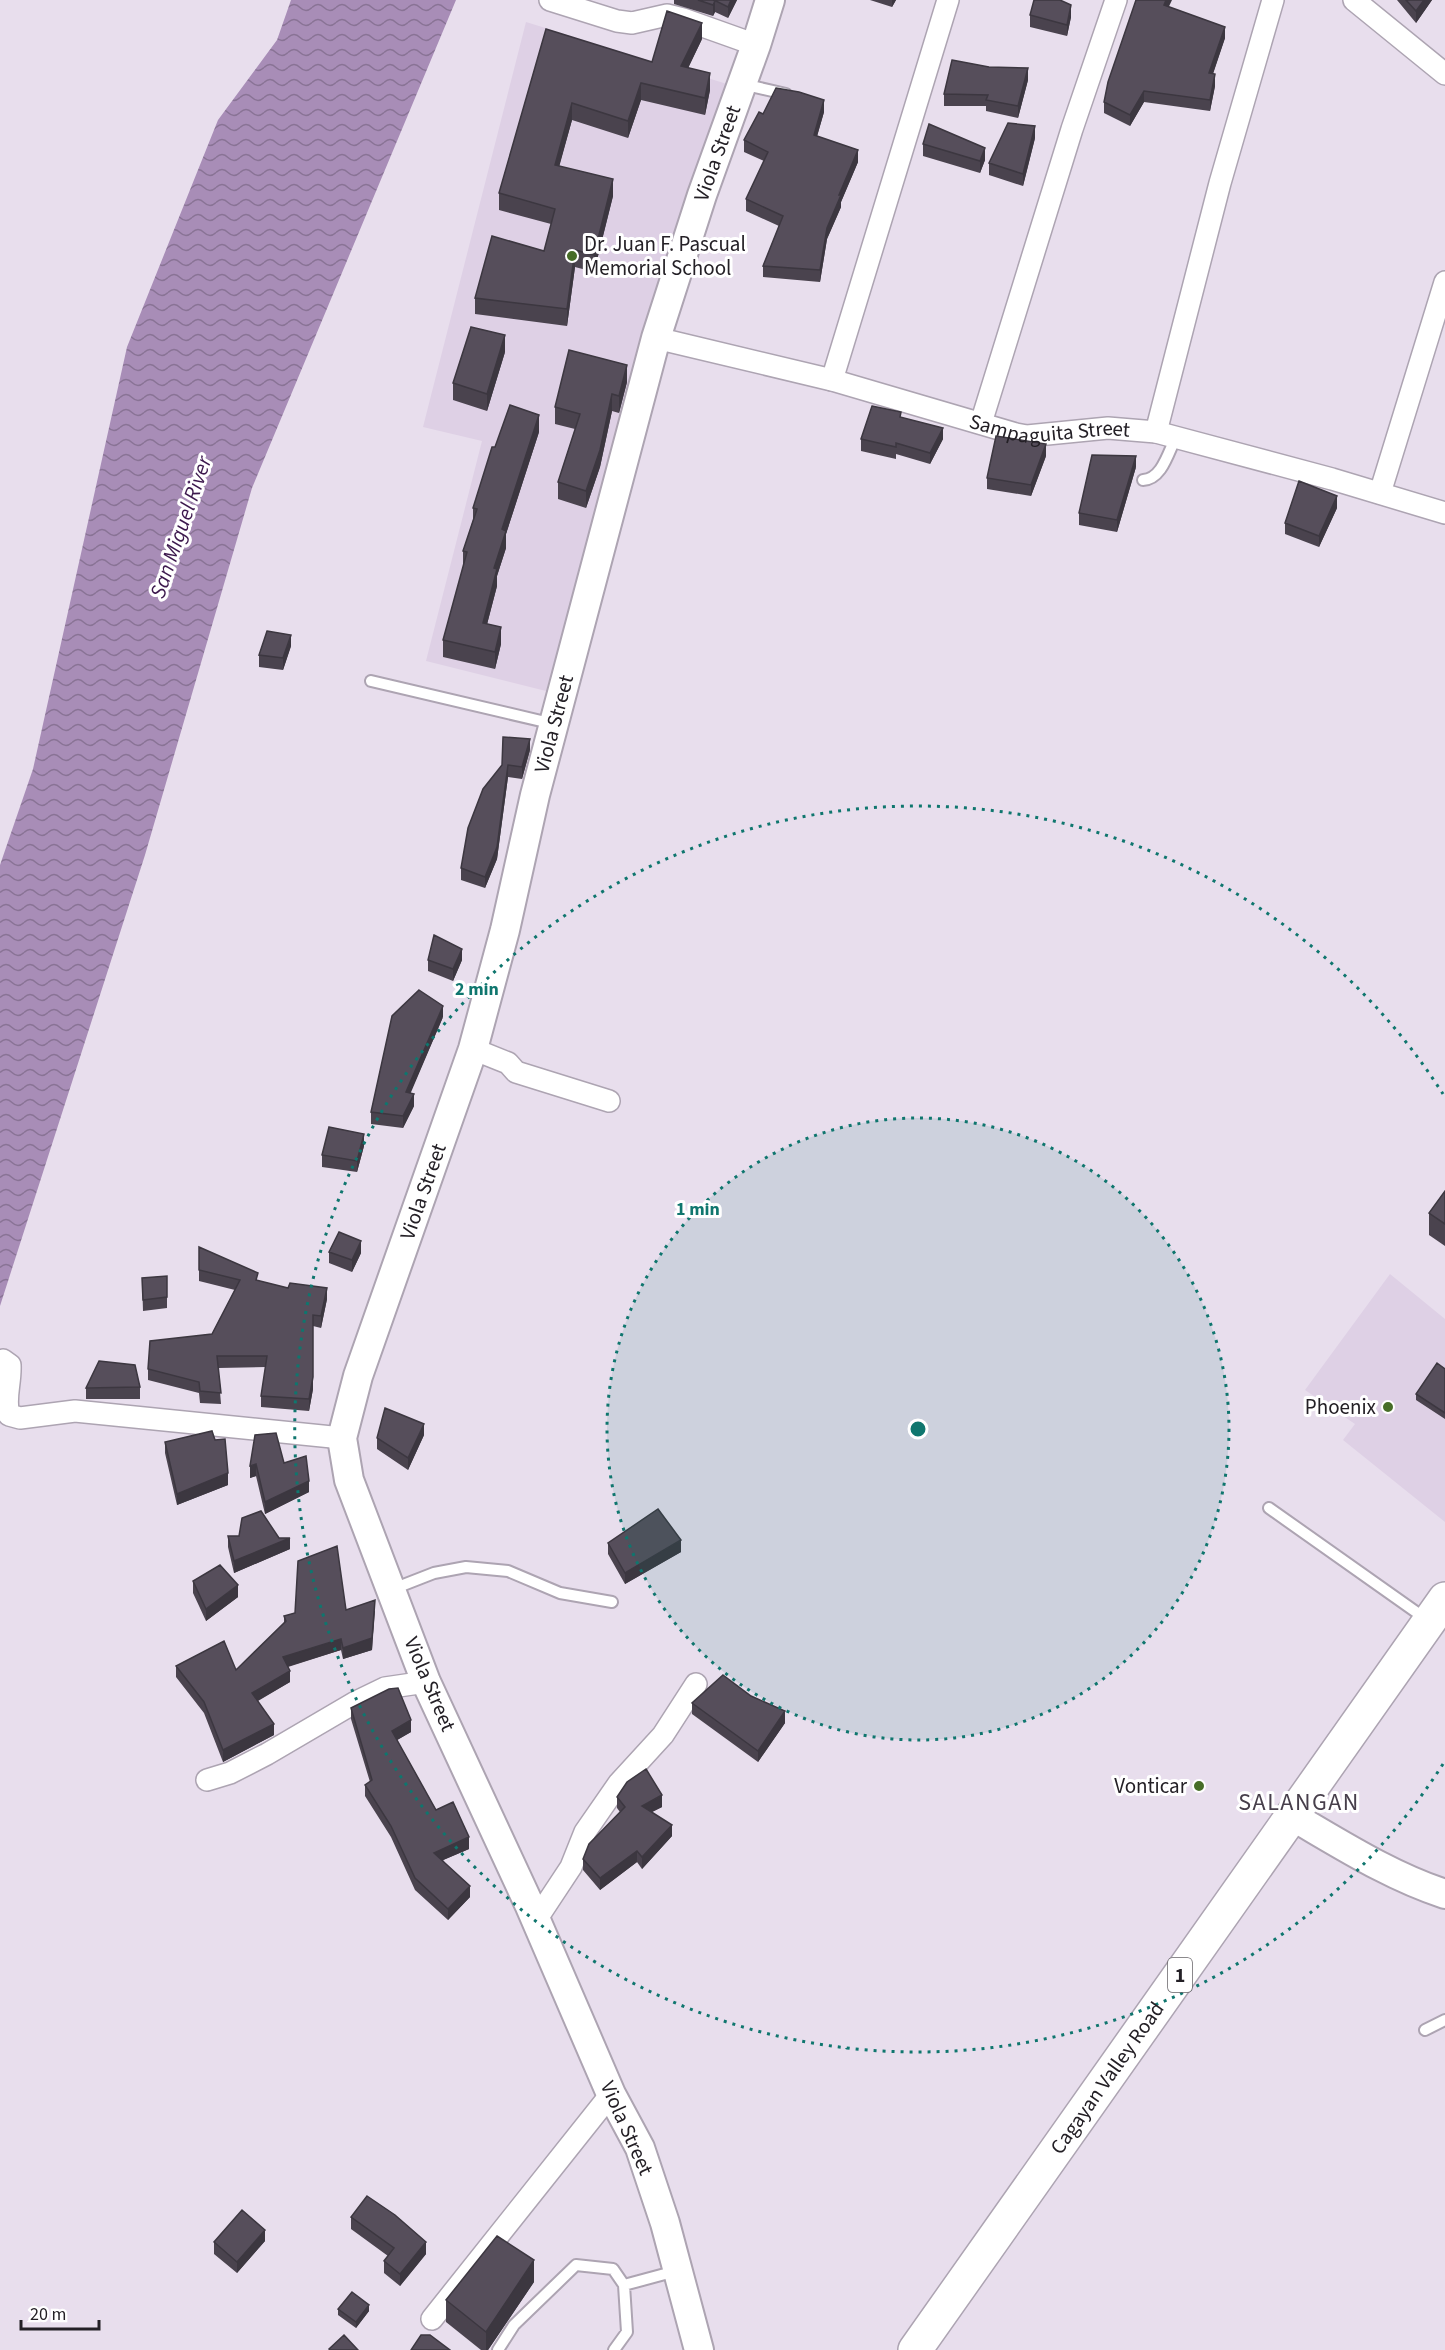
<svg xmlns="http://www.w3.org/2000/svg" width="1445" height="2350" viewBox="0 0 1445 2350" font-family="'Source Sans 3',sans-serif">
  <style>
    .built { fill: #ded0e5 }
    .water { fill: url(#water-waves) }
    .lines { fill: none; stroke-linecap: round; stroke-linejoin: round }
    .lane-casing { stroke: #ada4b2; stroke-width: 14 }
    .street-casing { stroke: #ada4b2; stroke-width: 24 }
    .secondary-casing { stroke: #ada4b2; stroke-width: 32 }
    .highway-casing { stroke: #ada4b2; stroke-width: 36 }
    .lane { stroke: #fff; stroke-width: 10 }
    .street { stroke: #fff; stroke-width: 21 }
    .secondary { stroke: #fff; stroke-width: 28 }
    .highway { stroke: #fff; stroke-width: 33 }
    .wall { fill: #4a434e }
    .shaded-wall { fill: #3c3740 }
    .building { fill: #564e5b; stroke: #3c3740; stroke-width: 1.5 }
    .ring { fill: none; stroke: #0f766e; stroke-width: 3; stroke-dasharray: 3 6 }
    .poi-dot { fill: #476d28; stroke: #fff; stroke-width: 2 }
    .labels { text-anchor: middle; stroke-width: 6; stroke-linejoin: round; paint-order: stroke }
    .shield { fill: #fff; stroke: #666367; stroke-width: 1.5 }
    .shield-label { font-size: 20px; font-weight: bold; fill: #242026 }
    .street-label { font-size: 21px; fill: #242026; stroke: #fff }
    .poi-label { font-size: 21px; fill: #242026; stroke: #fff; text-anchor: end }
    .water-label { font-size: 22px; font-style: italic; fill: #3c184d; stroke: #fff }
    .quarter-label { font-size: 24px; letter-spacing: 1.5px; fill: #473f4b; stroke: #fff }
    .centre { fill: #0f766e; stroke: #fff; stroke-width: 3 }
    .ring-label { font-size: 18px; text-anchor: middle; font-weight: bold; fill: #0f766e; stroke: #fff; stroke-width: 6; stroke-linejoin: round; paint-order: stroke }
  </style>
  <defs>
    <pattern id="water-waves" width="16" height="10" patternUnits="userSpaceOnUse" patternTransform="scale(1.5)"><rect width="16" height="10" fill="#a88db7"/><path d="M0 5q4-4 8 0t8 0" fill="none" stroke="#897395"/></pattern>
  </defs>
  <rect width="100%" height="100%" fill="#e8deed"/>
  <path class="built" d="M526,22L727,84L546,691L426,661L482,441L423,427Z
    M1390,1274L1445,1319V1522L1343,1440L1355,1424L1305,1390Z"/>
  <path class="water" d="M291,0H456L252,488L145,855L0,1306V865L33,769L127,347L218,120L277,40Z"/>
  <g class="lines">
    <defs>
      <path id="lane" d="M742,84L786,94
        M1143,480C1162,479 1168,453 1176,437
        M371,681L554,724
        M1269,1508L1426,1619
        M393,1589L434,1573L466,1567L508,1571L560,1593L612,1602
        M1425,2030L1445,2020
        M624,2285L676,2271
        M498,2350L514,2325L576,2265L613,2269L624,2285L627,2332L614,2350"/>
      <g id="street">
        <path d="M550,0L617,21L632,23L667,15L683,19L756,45"/>
        <path d="M1354,0L1445,74"/>
        <path id="s1" d="M656,338L832,380L1016,434L1027,436L1108,428L1156,432L1332,479L1445,513"/>
        <path d="M832,380L948,0"/>
        <path d="M981,423L1072,129L1116,0"/>
        <path d="M1156,432L1220,183L1273,0"/>
        <path d="M1380,493L1445,282"/>
        <path d="M473,1049L508,1063L516,1072L609,1101"/>
        <path d="M3,1360L10,1365C11,1383 4,1399 9,1415L20,1418L75,1411L342,1438"/>
        <path d="M207,1780L230,1773L267,1754L354,1703L385,1688L426,1682"/>
        <path d="M536,1920L571,1867L585,1832L619,1783L663,1735L696,1684"/>
        <path d="M432,2319L611,2094"/>
      </g>
      <g id="secondary">
        <path d="M1292,1816C1342,1845 1390,1876 1445,1894"/>
        <path id="s2" d="M699,2350L665,2223L640,2148L611,2094L529,1904L426,1682L349,1480L342,1438L358,1376L473,1049L505,930L535,795L656,338L702,195L756,45L770,0"/>
      </g>
      <g id="highway">
        <path id="s3" d="M915,2350L1445,1599"/>
      </g>
    </defs>
    <use href="#lane" class="lane-casing"/>
    <use href="#street" class="street-casing"/>
    <use href="#secondary" class="secondary-casing"/>
    <use href="#highway" class="highway-casing"/>
    <use href="#lane" class="lane"/>
    <use href="#street" class="street"/>
    <use href="#secondary" class="secondary"/>
    <use href="#highway" class="highway"/>
  </g>
  <path class="wall" d="M674,0H737L728,18L715,12L713,16L674,4Z
    M870,0H896L892,7Z
    M1397,0H1432L1416,23Z
    M1169,7L1225,38L1213,74L1215,86L1210,111L1144,102L1130,126L1104,113V102Z
    M1030,15L1071,17L1067,36L1030,27Z
    M546,29L652,62L702,39L688,68L710,90L705,115L641,100L628,138L572,120L559,166L613,196L594,272L575,267L567,326L475,314V298L544,251L551,224L499,210V193Z
    M1028,80L1018,118L986,111V106H944V94Z
    M824,112L817,136L858,162L841,202V207L827,239L820,282L763,277V266L779,226L746,211V199L764,161L744,152V140L763,114Z
    M1035,138L1023,186L989,175V163Z
    M923,144L985,160L980,173L923,156Z
    M505,352L487,411L453,400V383Z
    M627,382L619,413L612,411L600,467L586,508L558,499V482L575,429L555,424V407Z
    M901,417L943,439L930,464L896,454V459L861,451V439Z
    M539,432L506,534V548L497,576V586L487,624L501,644L495,669L443,657V640L463,568V551L473,520V508L495,447Z
    M1046,456L1031,496L987,489V478Z
    M1136,467L1117,532L1079,525V513Z
    M1337,508L1319,547L1285,534V523Z
    M291,646L283,670L259,667V655Z
    M530,750L522,779L508,777L497,859L485,888L461,880V868L502,765Z
    M428,960H462L453,981L428,971Z
    M443,1017L410,1093L414,1106L403,1128L371,1124V1112Z
    M364,1146L357,1172L322,1167V1155Z
    M1445,1191V1246L1429,1235V1213Z
    M199,1247L258,1281L327,1299L321,1328L313,1326V1389L309,1411L261,1407V1396L266,1367L218,1368L221,1404L200,1403L199,1393L148,1380V1369L212,1334L235,1290L199,1281Z
    M329,1252L361,1253L352,1272L329,1263Z
    M167,1276V1308L143,1311L142,1278Z
    M1445,1369V1419L1416,1400V1394Z
    M140,1387V1399H86V1388Z
    M424,1435L408,1470L377,1449V1438Z
    M165,1442L228,1485L177,1505L165,1453Z
    M284,1463L309,1492L265,1514L256,1476L250,1478V1466Z
    M228,1536L279,1538L290,1549L234,1573L228,1547Z
    M608,1543L681,1552L625,1584L608,1554Z
    M193,1581L238,1597L206,1621L193,1593Z
    M346,1610L375,1611L372,1650L343,1659L341,1650L288,1667L290,1682L258,1701L274,1735L223,1762L204,1713L176,1677V1666L236,1670L284,1623V1616Z
    M692,1703L785,1723L758,1762L692,1714Z
    M351,1708L411,1732L397,1740L436,1810L469,1849L443,1860L470,1897L448,1920L415,1890L391,1837L365,1796V1785L370,1782L351,1719Z
    M617,1797L662,1807L652,1812L672,1836L642,1869L637,1862L600,1890L583,1870V1859L620,1812L617,1808Z
    M351,2217L426,2254L400,2286L384,2273V2261L388,2256L351,2229Z
    M265,2241L237,2273L214,2254V2242Z
    M534,2282L488,2350H481L446,2322V2300Z
    M338,2309L369,2311L356,2328L338,2315Z"/>
  <path class="shaded-wall" d="M731,0H737L728,18V7Z
    M892,0H896L892,7Z
    M1166,0H1172L1164,17V5Z
    M1424,0H1432L1416,23V11Z
    M715,1V12L713,16V5Z
    M1071,5V17L1067,36V25Z
    M702,23V39L681,83V66Z
    M1225,27V38L1209,85V73Z
    M1028,68V80L1018,118V106Z
    M710,73V90L705,115V98Z
    M1215,74V86L1210,111V100Z
    M641,83V100L628,138V121Z
    M1144,91V102L1130,126V115Z
    M824,100V112L814,147V135Z
    M572,103V120L555,182V165Z
    M1035,126V138L1023,186V174Z
    M985,148V160L980,173V161Z
    M858,150V162L841,202V207L827,239L820,282V270L827,228L839,195Z
    M613,179V196L594,272V255Z
    M575,250V267L567,326V309Z
    M505,335V352L487,411V394Z
    M627,365V382L619,413V396Z
    M612,394V411L600,467L586,508V491Z
    M539,415V432L506,534V548L497,576V586L483,640V623L502,529Z
    M943,428V439L930,464V453Z
    M1046,444V456L1031,496V485Z
    M1136,456V467L1117,532V520Z
    M1337,496V508L1319,547V536Z
    M501,627V644L495,669V652Z
    M291,635V646L283,670V658Z
    M530,739V750L522,779V767Z
    M508,765V777L497,859L485,888V877Z
    M462,949V960L453,981V969Z
    M443,1006V1017L406,1104V1092Z
    M414,1094V1106L403,1128V1116Z
    M364,1134V1146L357,1172V1161Z
    M361,1241V1253L352,1272V1260Z
    M327,1288V1299L321,1328V1316Z
    M313,1377V1389L309,1411V1399Z
    M424,1424V1435L408,1470V1458Z
    M256,1464V1476L250,1478V1466Z
    M228,1473V1485L177,1505V1494Z
    M309,1481V1492L265,1514V1502Z
    M290,1538V1549L234,1573V1561Z
    M681,1540V1552L625,1584V1573Z
    M238,1585V1597L206,1621V1609Z
    M375,1600L372,1650L343,1659V1648Z
    M341,1639V1650L283,1668V1657Z
    M290,1671V1682L252,1704V1693Z
    M785,1711V1723L758,1762V1751Z
    M411,1720V1732L392,1743V1731Z
    M274,1724V1735L223,1762V1750Z
    M662,1795V1807L642,1817V1806Z
    M672,1825V1836L642,1869V1857Z
    M469,1837V1849L434,1864V1853Z
    M637,1851V1862L600,1890V1878Z
    M470,1886V1897L448,1920V1909Z
    M265,2230V2241L237,2273V2262Z
    M426,2242V2254L400,2286V2274Z
    M534,2260V2282L488,2350H486V2332Z
    M369,2305V2311L356,2328V2322Z"/>
  <path class="building" d="M698,0H713L715,1L713,5Z
    M714,0H731L728,7Z
    M1034,0H1060L1071,5L1067,25L1030,15Z
    M1136,0H1166L1164,5L1225,27L1209,73L1215,74L1210,100L1144,91L1130,115L1104,102L1108,82Z
    M1406,0H1424L1416,11Z
    M667,11L702,23L681,66L710,73L705,98L641,83L628,121L572,103L555,165L613,179L594,255L575,250L567,309L475,298L492,236L544,251L555,209L499,193L546,29L652,62Z
    M952,60L989,67L1028,68L1018,106L986,100L988,95L944,94Z
    M776,88L799,92L824,100L814,135L858,150L839,195H841L827,228L820,270L763,266L783,216L746,199L768,152L744,140L759,112L763,114Z
    M1008,123L1035,126L1023,174L989,163Z
    M929,124L985,148L980,161L923,144Z
    M471,327L505,335L487,394L453,383Z
    M569,350L627,365L619,396L612,394L600,450L586,491L558,482L580,414L555,407Z
    M510,405L539,415L502,529L506,531L494,568L497,569L483,623L501,627L495,652L443,640L467,552L463,551L477,509L473,508L492,447H495Z
    M872,406L901,412L900,417L943,428L930,453L896,443V447L861,439Z
    M996,436L1046,444L1031,485L987,478Z
    M1092,455L1136,456L1117,520L1079,513Z
    M1299,481L1337,496L1319,536L1285,523Z
    M267,631L291,635L283,658L259,655Z
    M503,737L530,739L522,767L508,765L497,847L485,877L461,868L468,828L483,789L502,765Z
    M434,935L462,949L453,969L428,960Z
    M419,990L443,1006L406,1092L414,1094L403,1116L371,1112L392,1016Z
    M329,1127L364,1134L357,1161L322,1155Z
    M1445,1191V1224L1429,1213Z
    M339,1232L361,1241L352,1260L329,1252Z
    M199,1247L258,1273L256,1280L288,1288L290,1283L327,1288L321,1316L313,1315V1377L309,1399L261,1396L267,1356H217L221,1393L200,1391L199,1382L148,1369L150,1341L212,1334L240,1280L199,1270Z
    M167,1276V1297L143,1300L142,1278Z
    M99,1361L135,1365L140,1387L86,1388Z
    M1437,1363L1445,1369V1413L1416,1394Z
    M385,1408L424,1424L408,1458L377,1438Z
    M212,1431L215,1440L225,1439L228,1473L177,1494L165,1442Z
    M276,1433L284,1463L306,1456L309,1481L265,1502L256,1464L250,1466L255,1435Z
    M658,1509L681,1540L625,1573L608,1543Z
    M261,1511L279,1538H290L234,1561L228,1536H239L242,1518Z
    M337,1546L346,1610L375,1600L372,1638L343,1648L341,1639L283,1657L290,1671L252,1693L274,1724L223,1750L204,1702L176,1666L224,1641L236,1670L286,1621L284,1616L295,1613L298,1561Z
    M220,1565L238,1585L206,1609L193,1581Z
    M723,1675L751,1696L785,1711L758,1751L692,1703Z
    M398,1688L411,1720L392,1731L436,1810L453,1802L469,1837L434,1853L470,1886L448,1909L415,1878L391,1826L365,1785L372,1780L351,1708L389,1689Z
    M646,1769L662,1795L642,1806L672,1825L642,1857L637,1851L600,1878L583,1859L589,1844L625,1807L617,1797L627,1782Z
    M367,2196L395,2215L426,2242L400,2274L384,2261L394,2248L351,2217Z
    M242,2210L265,2230L237,2262L214,2242Z
    M497,2236L534,2260L486,2332L446,2300Z
    M352,2292L369,2305L356,2322L338,2309Z
    M344,2335L358,2350H330L329,2349Z
    M421,2335H430L450,2350H411Z"/>
  <circle cx="918" cy="1429" r="311" fill="#0f766e" fill-opacity=".12"/>
  <g class="ring">
    <circle cx="918" cy="1429" r="311"/>
    <path d="M1443 1764A623 623 0 1 1 1443 1094"/>
  </g>
  <g class="poi-dot">
    <circle cx="572" cy="256" r="6"/>
    <circle cx="1388" cy="1407" r="6"/>
    <circle cx="1199" cy="1786" r="6"/>
  </g>
  <g class="labels">
    <rect class="shield" x="1168" y="1958" width="24" height="34" rx="4.5"/>
    <g class="shield-label">
      <text x="1180" y="1982">1</text>
    </g>
    <g class="street-label">
      <text dy="7" stroke="none"><textPath href="#s2" startOffset="2322">Viola Street</textPath></text>
      <text dy="7" stroke="none"><textPath href="#s1" startOffset="406">Sampaguita Street</textPath></text>
      <text dy="7" stroke="none"><textPath href="#s2" startOffset="1728">Viola Street</textPath></text>
      <text dy="7" stroke="none"><textPath href="#s2" startOffset="1242">Viola Street</textPath></text>
      <text transform="translate(430 1684) rotate(67)" y="7">Viola Street</text>
      <text dy="7" stroke="none"><textPath href="#s3" startOffset="333">Cagayan Valley Road</textPath></text>
      <text transform="translate(627 2128) rotate(66)" y="7">Viola Street</text>
    </g>
    <g class="poi-label">
      <text x="584" y="251" text-anchor="start">Dr. Juan F. Pascual<tspan x="584" dy="24">Memorial School</tspan></text>
      <text x="1376" y="1414">Phoenix</text>
      <text x="1187" y="1793">Vonticar</text>
    </g>
    <g class="water-label">
      <text transform="translate(180 527) rotate(-71)" y="8">San Miguel River</text>
    </g>
    <g class="quarter-label">
      <text x="1299" y="1810">SALANGAN</text>
    </g>
  </g>
  <circle cx="918" cy="1429" r="9" class="centre"/>
  <g class="ring-label">
    <text x="477" y="995">2 min</text>
    <text x="698" y="1215">1 min</text>
  </g>
  <path d="M21 2320v9h78v-9" fill="none" stroke="#242026" stroke-width="3"/>
  <text x="30" y="2320" font-size="18" fill="#242026" stroke="#ffffff" stroke-width="4.5" paint-order="stroke">20 m</text>
</svg>
